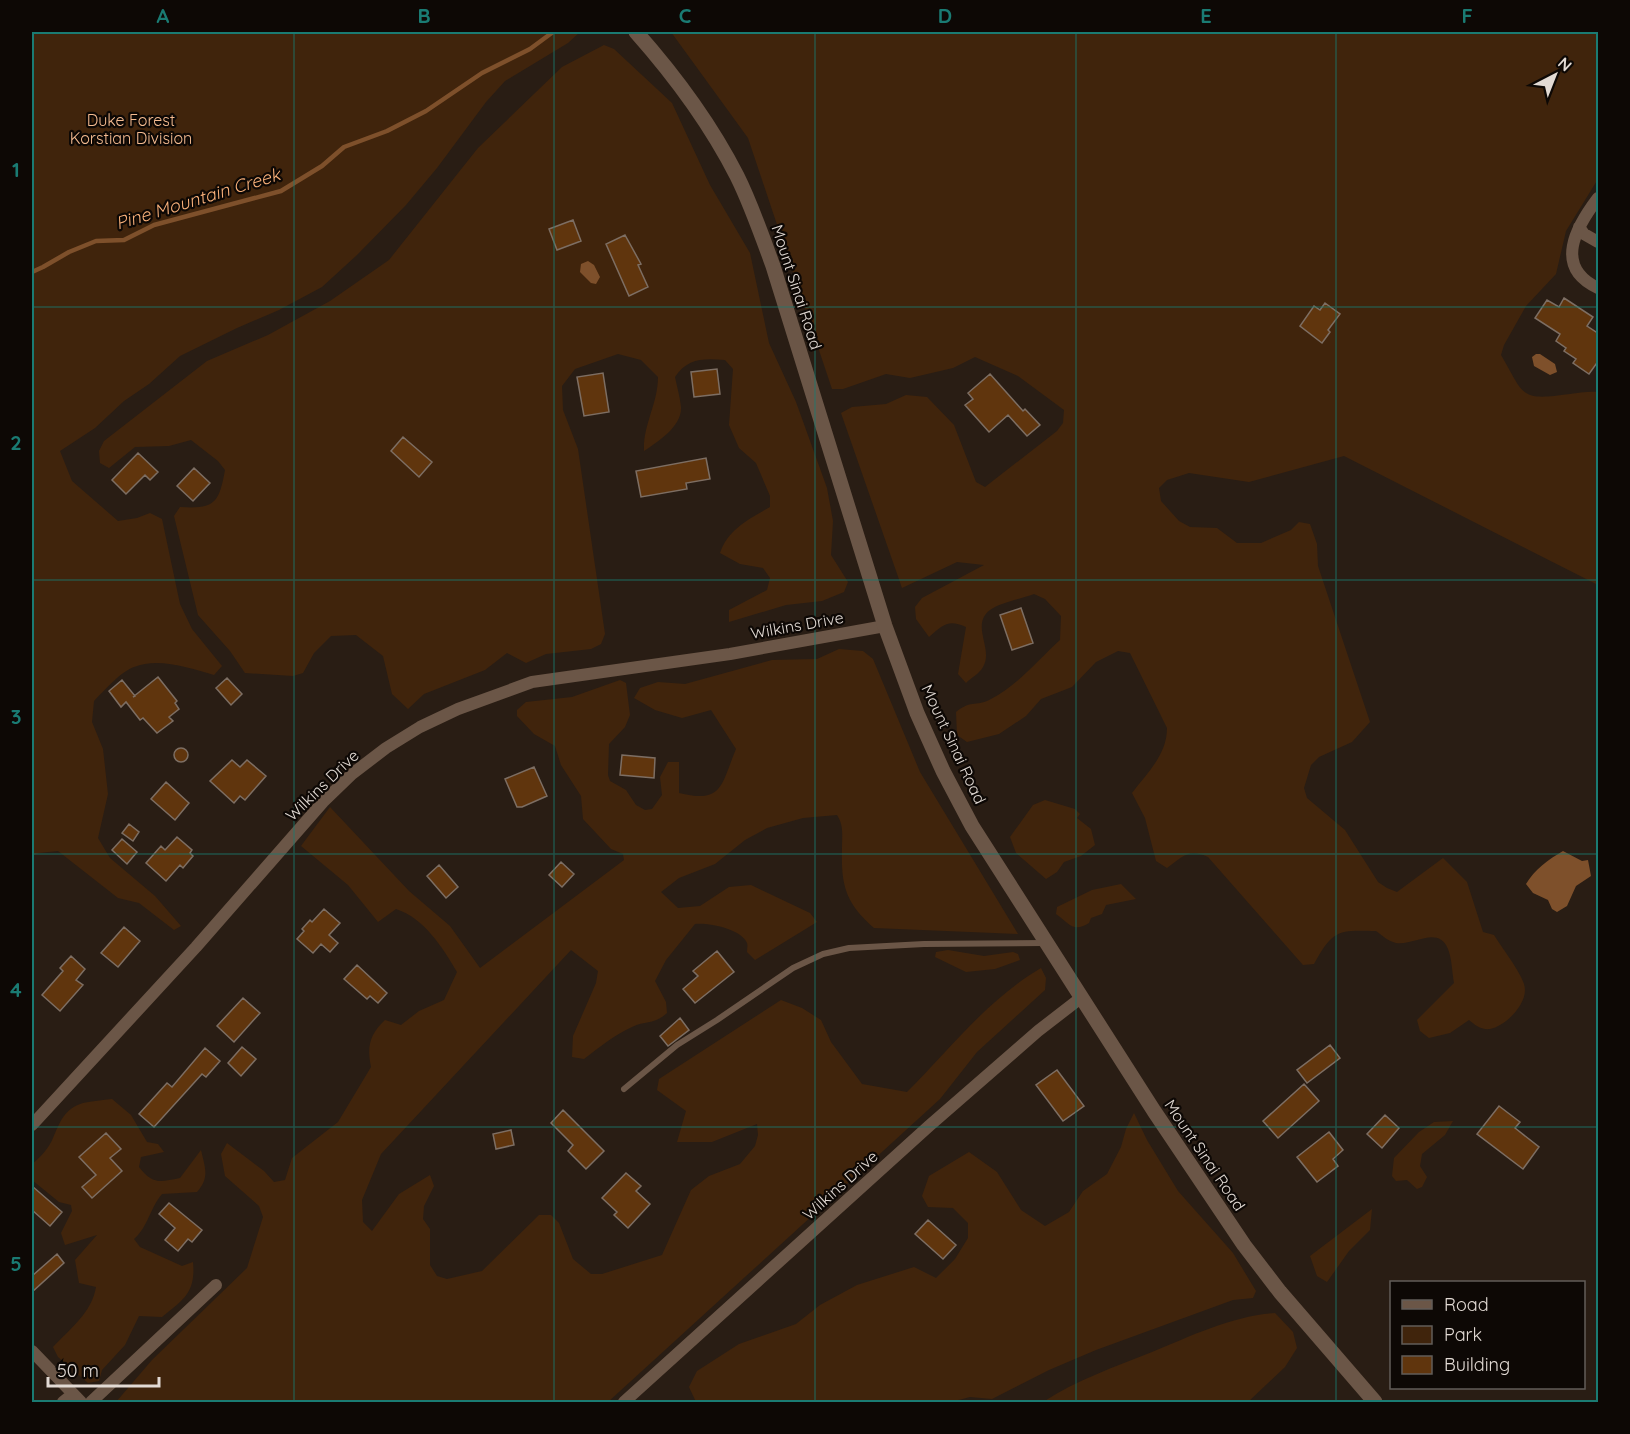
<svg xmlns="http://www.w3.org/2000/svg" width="1630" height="1434" viewBox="0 0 1630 1434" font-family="Quicksand,sans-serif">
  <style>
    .green { fill: #40240c }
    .water { fill: #7e502b }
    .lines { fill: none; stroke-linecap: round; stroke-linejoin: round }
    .stream { stroke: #7e502b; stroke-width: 4.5 }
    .building { fill: #60350d; stroke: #7d6e63; stroke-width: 1.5 }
    .service { stroke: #6b5647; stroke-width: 6 }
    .minor { stroke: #6b5647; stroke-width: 12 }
    .tertiary { stroke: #6b5647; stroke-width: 15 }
    .grid { fill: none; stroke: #1a7b73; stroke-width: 1.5; stroke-opacity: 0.55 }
    .labels { text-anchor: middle; stroke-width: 4.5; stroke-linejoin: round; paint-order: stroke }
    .park-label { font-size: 16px; fill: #f6bc91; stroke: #0d0805 }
    .street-label { font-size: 16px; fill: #e2dad4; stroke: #0d0805 }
    .water-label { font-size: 18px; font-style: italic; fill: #fbb27b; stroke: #0d0805 }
    .neatline { fill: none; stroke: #1a7b73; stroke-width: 2 }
    .grid-label { font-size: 20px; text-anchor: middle; font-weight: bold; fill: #1a7b73 }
  </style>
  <rect width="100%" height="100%" fill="#291d14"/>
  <path class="green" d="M32,32H580L568,43L505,81L486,102L437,168L406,205L357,255L322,287L279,310L237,328L180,356L149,384L124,401L95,428L60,451L72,481L118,521L137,518L150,513L162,519L180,604L192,629L222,666L214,675C190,668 158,657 134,667C120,672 104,691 94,701L92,722L103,749L108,794L98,838L110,858L155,896L181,926L174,930L139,903L118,898L58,851L39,853L32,856Z
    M671,32H1598V179L1566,231L1556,274L1526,306L1504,345L1501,355C1525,396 1519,401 1570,394C1579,393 1589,391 1598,392V585L1344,456L1249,482L1189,473L1167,480L1159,488L1161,501L1179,521L1190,527L1217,528L1237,543H1261L1291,530L1299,522L1310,524L1317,544L1318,566L1370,722L1352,742L1319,757L1311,765L1304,788L1307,798L1345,830L1378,882L1387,888L1397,892L1443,858L1467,882L1483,932L1494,935C1502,948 1520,971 1524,984C1530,1002 1506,1026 1490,1029C1481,1030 1475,1025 1469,1020L1450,1033L1429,1038L1420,1031L1417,1020L1454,983C1452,972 1452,959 1448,949C1438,925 1414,946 1396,943C1388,941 1383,936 1376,931C1339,930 1333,929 1314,964L1303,965L1208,857C1189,848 1183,856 1167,868L1156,861L1145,818L1132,793C1147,773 1167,755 1167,728L1130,653L1118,651L1096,662L1072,687L1041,699L1026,716L999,734L967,742L957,735L956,712C972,699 978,707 991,699C1017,686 1038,660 1060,640L1061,616L1045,599L1034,594C1021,599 1001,602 990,610C970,625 994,649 983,667C980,673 971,678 966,683L958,674L966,627C948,619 943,625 929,637L916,619L915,607L922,598L984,565L957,562L902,588L841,413L852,407L886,404L906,395L927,397L954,425L976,482L985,487L1057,431L1063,423L1064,410L1018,376L975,357L953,368L910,378L886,374L843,389H832L748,138Z
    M604,45L614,49L672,103L710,185L750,253L769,343L796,402L827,488L833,521L831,555L848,582L844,592L822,601L786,605L729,622V610L767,590L770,578L763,568L740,564L720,553C728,529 749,519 770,507V496L756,463L739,448L729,425L733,369L725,360C704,358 687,358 675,377C677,387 680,397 681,407C682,426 659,441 644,451C643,424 658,404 658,377L641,360L618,354L575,369L562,386L563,410L578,449L605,634L601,644L591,649L546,654L526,663L507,653L485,670L424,694L408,709L392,694L383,656L356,635L331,636L314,653L303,673L293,676L245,673L230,651L198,615L174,516L180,507C214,509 219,504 225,470L218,461L191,440L169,446L135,447L109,468L100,463L99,451L104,441L207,361L268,335L330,301L389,260L478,148L562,67Z
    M839,649L863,651L873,659L920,772L1018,934L874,928C845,903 841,885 842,848C842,835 844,826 837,815L803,818L767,828L745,840L715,864L679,878L661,892L678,908L700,906L729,887L751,885L810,913L817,922L755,960L747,952C747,949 748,946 747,943C742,929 707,922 695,924L666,960L655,981L666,1002L667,1013C654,1025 646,1020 632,1027C614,1035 600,1047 584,1059L572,1057L573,1036L596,983L598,971L571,950L381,1154L362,1200L363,1222L372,1231L399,1194L430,1175L434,1186L424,1206L423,1219L430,1229V1265L437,1276L447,1279L482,1271L539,1215H551L559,1223L573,1259L591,1274H602L662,1255L691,1190L709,1176L740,1164L755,1146L758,1135L757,1124L712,1142H677L686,1111L657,1090L659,1079L781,1000L802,1008L821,1020L831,1042L862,1084L907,1092C950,1049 988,999 1041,968L1046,978L1045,990L977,1052L940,1099L608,1402H116L152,1360L247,1268L263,1217L259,1206L225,1176L221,1154L227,1143L264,1171L274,1182L285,1180L292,1158L338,1122L371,1067C367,1047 369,1035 385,1020L401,1025L419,1011L444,1000L457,972C443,948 424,918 396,909L378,922L348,885L301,846L330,807L409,891L450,926L480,968L624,860L623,854L611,849L583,819L581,796L561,765L555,746L534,734L517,716V710L526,702L572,697L620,680L626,683L630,715L625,727L609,744L608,775L610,781L626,790L636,805L645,810L652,809L662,795L660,777L668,762H679V793C723,804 721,785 736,749L711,710L682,718L655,710L634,698L640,688L658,682L685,684L772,660L817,659Z
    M1045,800L1075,809L1080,814L1077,818L1091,829L1095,845L1081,856L1064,862L1057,872L1046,879L1016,853L1010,837L1033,805Z
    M1121,884L1136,899L1106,905L1102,914L1091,918L1089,923C1073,933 1070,924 1056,914L1057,907L1092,890Z
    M948,950L984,956L1013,952L1018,954L1020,960L995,969L966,972L935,957L936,952Z
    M112,1099L131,1115L147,1142L158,1144L164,1152L141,1157L139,1167C153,1185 160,1182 180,1178L201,1150C205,1168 210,1177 197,1192L162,1194C150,1208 148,1227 134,1239L140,1247L182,1266L193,1262C196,1293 183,1300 162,1317L139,1316L125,1345L102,1370L99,1381L88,1383L58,1357L53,1347C71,1328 92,1312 96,1287L79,1283L75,1260L97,1235L65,1245L61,1233L72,1211L71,1205L59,1202L32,1180V1164C40,1158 49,1148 53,1138C60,1122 64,1109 83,1103C92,1101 103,1100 112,1099Z
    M1134,1113L1147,1140L1178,1191L1233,1253L1256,1291L1253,1298L1233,1300L1096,1350L1049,1370L992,1399L970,1397L951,1402H696L689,1387L697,1371L739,1344L796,1324L820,1305L857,1285L914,1267L936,1278L955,1259L968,1238V1223L953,1208L928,1207L922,1196L929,1176L969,1152L997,1172L1021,1210L1045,1226L1069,1212L1083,1191L1107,1174L1121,1147L1126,1129Z
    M1453,1121L1445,1135L1422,1154L1420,1166L1427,1177L1422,1187L1417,1189L1407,1180L1396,1181L1392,1176L1394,1158L1419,1132L1434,1122Z
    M1372,1209L1370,1230L1349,1251L1327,1282L1317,1276L1310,1256Z
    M1275,1313L1293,1332L1297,1348L1285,1367L1248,1402H1043C1076,1380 1115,1367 1152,1352C1191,1336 1232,1316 1275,1313Z"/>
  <path class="water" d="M588,261L594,265L600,277L596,284L591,283L580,272L581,264Z
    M1536,354H1540L1555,364L1557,372L1550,375L1534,366L1532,357Z
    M1563,851L1582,861L1588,860L1591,876L1576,886L1567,906L1557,912L1552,909L1548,900L1533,893L1526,884C1534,870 1549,859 1563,851Z"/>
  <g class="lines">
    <path class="stream" d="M32,272L43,267L69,252L96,241L124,240L154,225L281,191L322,166L344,147L387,131L426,111L482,73L530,49L553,32"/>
  </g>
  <path class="building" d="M573,220L581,241L557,250L549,229Z
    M625,235L641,264L638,265L648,287L629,296L606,244Z
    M1564,298L1593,317L1587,326L1599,334V360L1589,374L1573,363L1576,359L1564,351L1566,348L1556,341L1560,334L1535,318L1547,300L1559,307Z
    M1325,303L1340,314L1328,330L1330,332L1322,343L1300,326L1314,306L1320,310Z
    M717,369L720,394L694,397L691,372Z
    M603,373L609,412L584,416L577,377Z
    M990,374L1023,411L1025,409L1040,425L1027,436L1008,415L989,432L965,405L973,399L968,393Z
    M403,437L432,462L419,477L391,451Z
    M138,453L158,472L150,480L145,475L126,494L112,480Z
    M706,458L710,479L686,483L687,489L641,497L636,471Z
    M194,468L210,483L193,501L177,486Z
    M1021,608L1033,643L1012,650L1000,615Z
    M158,677L177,701L175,703L179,709L169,717L173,721L157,733L143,718L140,720L126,702L121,707L109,691L122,680L135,696L133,697Z
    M227,678L242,694L231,705L216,688Z
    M174 755a7 7 0 1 1 14 0a7 7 0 1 1-14 0Z
    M622,755L655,758L654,778L620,775Z
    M232,760L240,767L247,760L266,776L245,800L240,796L234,803L210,781Z
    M534,767L547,796L522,807H517L505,779Z
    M166,782L189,803L175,820L151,799Z
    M129,824L139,832L133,841L122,833Z
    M177,837L192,850L190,853L193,856L183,868L180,865L166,881L146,863L161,846L165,850Z
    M122,839L137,852L127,864L112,850Z
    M561,862L574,874L562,887L549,875Z
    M439,865L458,887L446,898L427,876Z
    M324,909L340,923L329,935L338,943L330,952L321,944L313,953L297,939L304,931L302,929L310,920L312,922Z
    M124,927L140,941L118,967L101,953Z
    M717,951L734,972L695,1003L683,989L698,976L693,971Z
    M71,956L85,969L76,980L83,985L60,1011L42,995L63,971L60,968Z
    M357,965L387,993L378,1003L370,996L367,999L344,979Z
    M243,998L260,1013L234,1042L217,1026Z
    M680,1018L689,1030L668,1046L660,1036Z
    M1330,1045L1340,1058L1307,1083L1297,1070Z
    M242,1047L256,1059L241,1076L228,1063Z
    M205,1048L220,1061L206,1077L202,1074L154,1127L139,1114L167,1083L172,1087Z
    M1057,1070L1084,1106L1063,1121L1036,1085Z
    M1304,1084L1319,1101L1278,1138L1263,1121Z
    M1499,1106L1520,1122L1515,1128L1539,1147L1523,1169L1477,1134Z
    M563,1110L604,1151L586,1169L568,1151L573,1145L551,1123Z
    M1385,1115L1399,1128L1382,1148L1367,1134Z
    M511,1130L514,1145L496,1149L493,1134Z
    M1329,1132L1343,1150L1333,1159L1338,1166L1317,1182L1297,1157Z
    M106,1133L121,1149L110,1158L122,1171L92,1198L82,1187L96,1175L79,1157Z
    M626,1173L641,1186L636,1191L650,1204L628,1228L614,1215L617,1212L602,1198Z
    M32,1186L62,1212L50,1226L32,1210Z
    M169,1203L202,1230L192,1242L188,1239L178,1251L165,1240L175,1228L159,1214Z
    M928,1220L956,1245L943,1259L915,1234Z
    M57,1254L64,1263L32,1292V1276Z"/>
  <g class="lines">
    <path class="service" d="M624,1089L677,1045L717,1020L793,968L823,954L849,948L924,944L1044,943"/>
    <path class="minor" d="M1598,198C1576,227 1553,267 1598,288
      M1579,227L1584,234L1598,242
      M32,1125L196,947L323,802L352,774L386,748L420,727L458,709L532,682L730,654L885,626
      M32,1351L81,1402
      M63,1402L73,1394
      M91,1402L216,1285
      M624,1402L929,1126L1038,1031L1082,997"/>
    <path class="tertiary" d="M636,32C675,76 710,123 737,176C751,204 762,236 773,266L885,626L917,713L943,771L972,826L1154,1111L1244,1245L1280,1292L1375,1402"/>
  </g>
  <path class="grid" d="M294,32V1402M554,32V1402M815,32V1402M1076,32V1402M1336,32V1402M32,307H1598M32,580H1598M32,854H1598M32,1127H1598"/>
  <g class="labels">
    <g class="park-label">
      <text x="131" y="126">Duke Forest<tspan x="131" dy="18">Korstian Division</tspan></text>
    </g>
    <g class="street-label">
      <text transform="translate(797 287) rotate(72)" y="6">Mount Sinai Road</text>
      <text transform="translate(797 625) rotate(-10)" y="6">Wilkins Drive</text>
      <text transform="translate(954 744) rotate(65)" y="6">Mount Sinai Road</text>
      <text transform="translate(322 785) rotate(-44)" y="6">Wilkins Drive</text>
      <text transform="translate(1205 1155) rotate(56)" y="6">Mount Sinai Road</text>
      <text transform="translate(840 1185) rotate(-42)" y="6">Wilkins Drive</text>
    </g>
    <g class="water-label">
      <text transform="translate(198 199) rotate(-17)" y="6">Pine Mountain Creek</text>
    </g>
  </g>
  <rect width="1630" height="1434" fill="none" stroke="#0d0805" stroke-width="66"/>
  <rect x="1390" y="1281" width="195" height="108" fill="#0d0805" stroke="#625c58" stroke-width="1.5"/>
  <rect x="1402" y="1300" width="30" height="9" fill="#6b5647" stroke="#625c58" stroke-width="1.5"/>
  <text x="1444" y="1311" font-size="18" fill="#e2dad4">Road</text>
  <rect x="1402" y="1326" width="30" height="18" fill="#40240c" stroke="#625c58" stroke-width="1.5"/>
  <text x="1444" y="1341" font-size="18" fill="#e2dad4">Park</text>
  <rect x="1402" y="1356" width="30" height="18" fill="#60350d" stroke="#625c58" stroke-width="1.5"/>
  <text x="1444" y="1371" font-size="18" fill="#e2dad4">Building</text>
  <g transform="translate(1555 75) rotate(42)" stroke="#0d0805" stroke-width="4.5" paint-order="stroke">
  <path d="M0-4.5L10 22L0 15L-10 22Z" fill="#e2dad4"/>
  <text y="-9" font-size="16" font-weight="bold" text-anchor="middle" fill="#e2dad4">N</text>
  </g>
  <path d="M48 1377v9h111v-9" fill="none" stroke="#e2dad4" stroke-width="3"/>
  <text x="57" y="1377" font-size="18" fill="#e2dad4" stroke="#0d0805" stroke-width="4.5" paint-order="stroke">50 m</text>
  <rect x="33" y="33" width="1564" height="1368" class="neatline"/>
  <g class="grid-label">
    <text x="163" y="23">A</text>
    <text x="424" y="23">B</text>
    <text x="685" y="23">C</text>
    <text x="945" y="23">D</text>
    <text x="1206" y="23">E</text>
    <text x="1467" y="23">F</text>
    <text x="16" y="177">1</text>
    <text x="16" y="450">2</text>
    <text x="16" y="724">3</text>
    <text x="16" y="997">4</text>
    <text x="16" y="1271">5</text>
  </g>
</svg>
